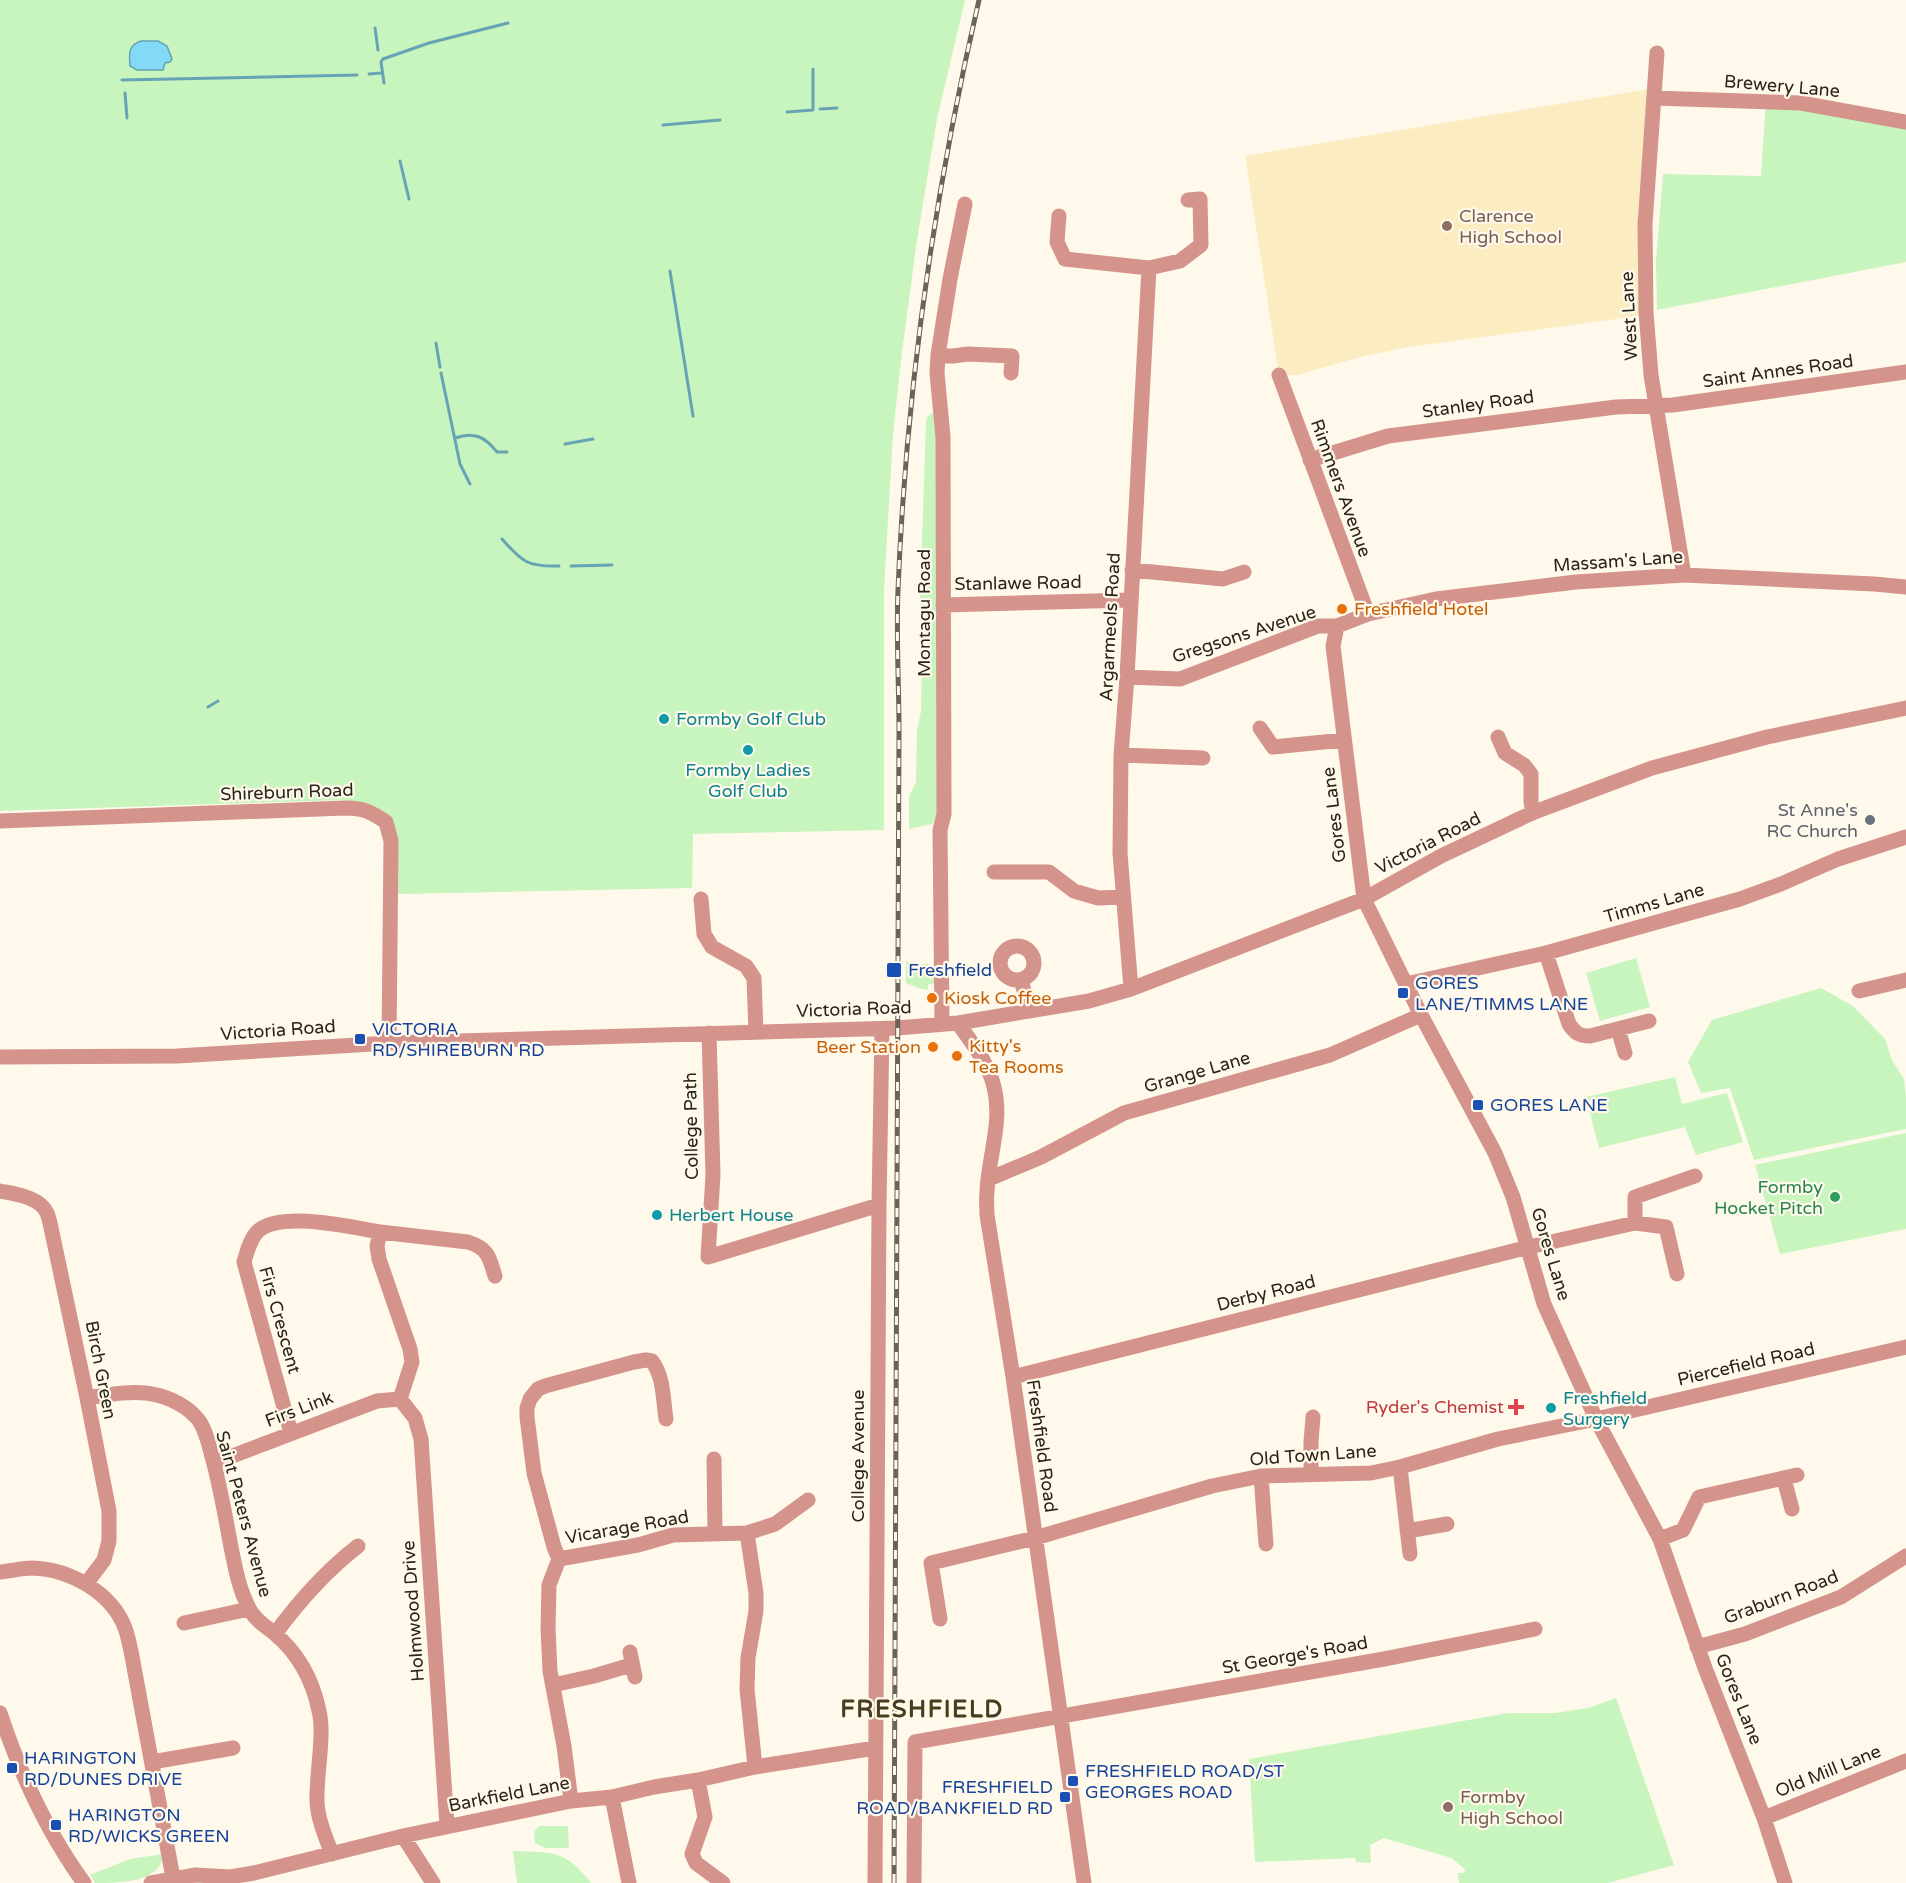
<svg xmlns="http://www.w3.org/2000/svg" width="1906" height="1883" viewBox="0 0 1906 1883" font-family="'Varela Round',sans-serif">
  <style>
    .built { fill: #fcecc1 }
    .green { fill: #c8f4be }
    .water { fill: #82daf7; stroke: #67a3b4; stroke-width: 1.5 }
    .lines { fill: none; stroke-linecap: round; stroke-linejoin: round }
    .stream { stroke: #67a3b4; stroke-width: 3 }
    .minor { stroke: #d4948c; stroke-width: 15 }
    .rail-casing { stroke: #696457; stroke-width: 5 }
    .rail { stroke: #fff9eb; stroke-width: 3; stroke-dasharray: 9; stroke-linecap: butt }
    .education-dot { fill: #8d6e63; stroke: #fff9eb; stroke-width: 2 }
    .food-dot { fill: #e8710a; stroke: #fff9eb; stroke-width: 2 }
    .culture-dot { fill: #0f9aa8; stroke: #fff9eb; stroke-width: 2 }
    .worship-dot { fill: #6b7280; stroke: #fff9eb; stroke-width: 2 }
    .transit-dot { fill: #1a4fb4; stroke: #fff9eb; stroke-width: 2 }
    .leisure-dot { fill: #2e9e5b; stroke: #fff9eb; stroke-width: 2 }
    .health-dot { fill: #e0444e; stroke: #fff9eb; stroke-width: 2 }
    .labels { text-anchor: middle; stroke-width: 4.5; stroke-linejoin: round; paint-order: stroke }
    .street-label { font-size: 18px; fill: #292417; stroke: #fff9eb }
    .education-label { font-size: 18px; fill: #785e54; stroke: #fff9eb; text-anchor: start }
    .food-label { font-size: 18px; fill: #c56008; stroke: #fff9eb; text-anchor: start }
    .culture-label { font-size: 18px; fill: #0d838f; stroke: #fff9eb; text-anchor: start }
    .worship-label { font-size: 18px; fill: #5b616d; stroke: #fff9eb; text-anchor: end }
    .transit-label { font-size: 18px; fill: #164399; stroke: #fff9eb; text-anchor: start }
    .leisure-label { font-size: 18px; fill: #27864d; stroke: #fff9eb; text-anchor: end }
    .health-label { font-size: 18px; fill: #be3a42; stroke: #fff9eb; text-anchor: end }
    .district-label { font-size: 24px; font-weight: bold; letter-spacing: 1.5px; fill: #473c1e; stroke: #fff9eb }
  </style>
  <rect width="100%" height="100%" fill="#fff9eb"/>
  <path class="built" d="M1650,89L1638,208L1639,316L1409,347L1360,357L1297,375H1279L1245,156Z"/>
  <path class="green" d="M0,0H965L937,119L917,240L902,352L893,434L884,590V830L693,834L692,888L400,894H398L393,819L371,805L342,800L0,811Z
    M1766,101L1906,122V262L1657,310L1656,261L1663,174L1761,176Z
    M932,413L936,416L937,817L932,824L909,829V796L916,782L917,730L921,711L922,661L920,604L926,422L927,417Z
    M1636,958L1650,1007L1600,1021L1586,973Z
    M906,961L921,966L926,963L937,970L936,984H928V990L921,989L906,983Z
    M1821,988L1853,1006L1885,1039L1892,1060L1904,1079L1906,1098V1129L1754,1160L1730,1088L1701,1093L1688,1062L1712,1020Z
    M1675,1077L1682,1104L1727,1093L1743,1142L1696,1155L1685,1127L1599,1148L1586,1097Z
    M1906,1133V1229L1780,1254L1755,1165Z
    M1616,1698L1674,1865L1608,1883H1459L1458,1873H1464L1465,1869L1451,1858L1384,1838L1370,1845L1371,1863L1356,1862L1355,1858L1255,1862L1249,1759L1508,1713H1555L1588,1708Z
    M539,1826H568L569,1848H545L535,1843L534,1832Z
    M513,1851C553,1853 565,1849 591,1883H517Z
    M163,1854C162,1883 119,1883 95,1883L90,1875L130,1859Z"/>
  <path class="water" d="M141,41H158L167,46L172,59L170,62L165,63L163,70H137L130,66C129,54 128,45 141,41Z"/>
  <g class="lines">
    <path class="stream" d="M375,28L378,50
      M369,74L381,73
      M122,80L357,75
      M384,83L381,62L383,59L429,43L508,23
      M125,93L127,118
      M820,109L837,108
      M787,112L813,110V69
      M663,125L720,120
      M400,161L409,199
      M670,271L693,416
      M436,343L440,367
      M441,373L460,464L470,484
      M455,438C474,431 485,437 497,452H507
      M565,444L593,439
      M502,539C522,562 528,567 559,566
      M571,566L612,565
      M208,707L218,701"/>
    <path class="minor" d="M1657,53L1645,224L1646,312L1651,375L1684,575
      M1654,98L1801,103L1906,122
      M1059,216L1057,242L1065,259L1149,268L1180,261L1201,245L1200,199L1188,200
      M938,355L953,356L968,354L1012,356L1011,373
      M1279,375L1368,614
      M1310,460L1388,436L1616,407L1673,405L1906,372
      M1132,570L1223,579L1244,572
      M943,605L1130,600
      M1337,626L1333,646L1364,899L1421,1015L1495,1153L1513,1197L1544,1304L1596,1419L1660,1539L1705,1668L1764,1818L1785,1883
      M1127,677L1180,679L1318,626H1337L1368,614L1436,599L1576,582L1684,575L1874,584L1906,587
      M1260,728L1273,747L1344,740
      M1498,737L1505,753L1524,765L1531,774V802L1533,813
      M1121,755L1203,758
      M0,821L345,808C364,808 371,812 386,822L391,841L389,1043
      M994,872H1049L1074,891L1098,898L1123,897
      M701,899L704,934L712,947L746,966L754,978L756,1032
      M1000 963a17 17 0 1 1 34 0a17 17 0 1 1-34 0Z
      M1546,953L1569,1024C1575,1033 1579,1036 1590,1036L1649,1021
      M1021,980L1030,1011
      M1406,984L1546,953L1740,899L1781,884L1838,859L1906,837
      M1131,989L1120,853L1121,755L1127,677L1149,268
      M1859,991L1906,980
      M958,1023C971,1042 989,1064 994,1087C1003,1122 988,1158 987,1192C986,1200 987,1208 987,1215L1013,1377L1084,1883
      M942,1024L940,830L944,814L943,437L937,373L938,355L950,279L965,204
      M1618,1029L1625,1053
      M709,1033L713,1175L708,1257L879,1205
      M0,1057L177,1056L389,1043L897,1028L958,1023L1089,1001L1131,989L1364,899L1441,856L1532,813L1652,768L1767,737L1906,708
      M989,1179L1041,1157L1124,1113L1330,1055L1421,1015
      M0,1191C15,1194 40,1197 47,1213C50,1220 51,1229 53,1237L87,1398L109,1511V1541L104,1560L86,1584
      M1635,1223V1197L1695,1176
      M380,1232L468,1242C489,1249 489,1257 495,1276
      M1013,1377L1529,1247L1635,1223L1666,1227L1677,1274
      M87,1398C107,1395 126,1391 146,1393C163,1395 183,1403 195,1416C204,1424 208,1441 211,1453C220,1484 225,1515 231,1547C235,1567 239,1589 249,1608C254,1619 265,1626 274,1633C298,1653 313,1681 319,1711C325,1735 316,1774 317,1802C318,1820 326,1838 332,1854
      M400,1399L415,1418L421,1439L447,1826
      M291,1433L244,1262C247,1252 250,1240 257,1232C279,1210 351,1227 380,1232L377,1246L379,1259L410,1349L412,1362L400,1399
      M714,1459L715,1533
      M214,1463L377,1401L400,1399
      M1400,1467L1410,1554
      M1311,1475V1442L1313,1417
      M1261,1476L1266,1544
      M1784,1479L1792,1509
      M1407,1531L1447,1524
      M747,1533L775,1524L808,1500
      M1660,1539L1683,1530L1699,1497L1797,1475
      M559,1559L554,1547L534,1473L527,1417V1408L530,1399L538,1389L545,1386L634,1362L646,1360L652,1361C664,1377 663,1400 666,1419
      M0,1572C11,1571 22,1568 32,1568C70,1569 112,1593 125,1628C128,1636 129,1643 131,1651L173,1878
      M940,1619L931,1563L1035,1538L1212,1486L1261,1476L1371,1473L1400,1467L1498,1439L1596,1419L1906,1347
      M184,1623L249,1609
      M275,1634C299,1601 326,1571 358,1546
      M1697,1647L1745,1634L1841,1597L1906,1556
      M630,1652L635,1677
      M553,1685L594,1676L631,1665
      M0,1713C20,1773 47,1832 84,1883
      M152,1762L233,1748
      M698,1780L705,1817L692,1854L696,1863L723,1883
      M612,1797L629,1883
      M571,1801L564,1746L550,1671L548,1628L549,1585L559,1559L638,1545L673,1535L747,1533L756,1593V1611L748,1658L747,1689L755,1767
      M1764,1818L1906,1761
      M403,1836L433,1883
      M151,1883L196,1875L230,1877L254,1873L403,1836L571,1801L612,1797L654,1787L698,1780L755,1767L875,1748
      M875,1883L879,1205L882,1029
      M914,1883L915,1742L1384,1659L1535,1629"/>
    <defs>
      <path id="rail" d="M894,1883L899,731C899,684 896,637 898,590C906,391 934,194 979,0"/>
    </defs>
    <use href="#rail" class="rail-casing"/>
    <use href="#rail" class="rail"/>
  </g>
  <g class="education-dot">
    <circle cx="1447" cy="226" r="6"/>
    <circle cx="1448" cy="1807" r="6"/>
  </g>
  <g class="food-dot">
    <circle cx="1342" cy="609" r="6"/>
    <circle cx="932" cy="998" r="6"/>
    <circle cx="933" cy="1047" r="6"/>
    <circle cx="957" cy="1056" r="6"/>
  </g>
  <g class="culture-dot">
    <circle cx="664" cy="719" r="6"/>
    <circle cx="748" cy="750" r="6"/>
    <circle cx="657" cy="1215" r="6"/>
    <circle cx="1551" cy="1408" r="6"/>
  </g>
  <circle class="worship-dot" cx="1870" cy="820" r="6"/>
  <g class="transit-dot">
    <rect x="886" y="962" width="16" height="16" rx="3"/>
    <rect x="1397" y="987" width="12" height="12" rx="3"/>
    <rect x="354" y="1033" width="12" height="12" rx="3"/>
    <rect x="1472" y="1099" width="12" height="12" rx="3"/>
    <rect x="6" y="1762" width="12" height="12" rx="3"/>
    <rect x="1067" y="1775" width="12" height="12" rx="3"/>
    <rect x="1059" y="1791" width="12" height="12" rx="3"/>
    <rect x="50" y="1819" width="12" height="12" rx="3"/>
  </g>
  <circle class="leisure-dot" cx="1835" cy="1197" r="6"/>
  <path class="health-dot" d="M1513 1398h6v6h6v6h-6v6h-6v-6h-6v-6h6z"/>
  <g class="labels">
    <g class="street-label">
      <text transform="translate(1782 86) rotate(5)" y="6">Brewery Lane</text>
      <text transform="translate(1629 316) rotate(-93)" y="6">West Lane</text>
      <text transform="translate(1778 371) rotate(-8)" y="6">Saint Annes Road</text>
      <text transform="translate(1478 404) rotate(-8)" y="6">Stanley Road</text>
      <text transform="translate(1341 488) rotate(70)" y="6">Rimmers Avenue</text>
      <text transform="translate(1618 561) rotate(-4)" y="6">Massam's Lane</text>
      <text transform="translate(1018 583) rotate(-1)" y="6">Stanlawe Road</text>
      <text transform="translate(924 613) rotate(-90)" y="6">Montagu Road</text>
      <text transform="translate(1110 627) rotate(-87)" y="6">Argarmeols Road</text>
      <text transform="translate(1244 634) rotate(-18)" y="6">Gregsons Avenue</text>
      <text transform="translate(287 792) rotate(-2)" y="6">Shireburn Road</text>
      <text transform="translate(1334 815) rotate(-97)" y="6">Gores Lane</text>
      <text transform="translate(1428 843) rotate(-27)" y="6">Victoria Road</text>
      <text transform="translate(1654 903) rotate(-16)" y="6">Timms Lane</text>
      <text transform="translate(854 1009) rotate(-2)" y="6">Victoria Road</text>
      <text transform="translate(278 1030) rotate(-4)" y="6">Victoria Road</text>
      <text transform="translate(1197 1072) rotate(-16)" y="6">Grange Lane</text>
      <text transform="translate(691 1126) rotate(-91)" y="6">College Path</text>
      <text transform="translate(1551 1254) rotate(73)" y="6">Gores Lane</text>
      <text transform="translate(1266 1293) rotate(-14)" y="6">Derby Road</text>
      <text transform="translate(280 1320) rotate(74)" y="6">Firs Crescent</text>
      <text transform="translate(1746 1364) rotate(-13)" y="6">Piercefield Road</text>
      <text transform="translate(101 1370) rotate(79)" y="6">Birch Green</text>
      <text transform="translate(299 1409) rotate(-21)" y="6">Firs Link</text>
      <text transform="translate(1042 1446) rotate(82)" y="6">Freshfield Road</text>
      <text transform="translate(1313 1455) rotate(-4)" y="6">Old Town Lane</text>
      <text transform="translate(858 1456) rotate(-90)" y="6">College Avenue</text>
      <text transform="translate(244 1514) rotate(75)" y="6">Saint Peters Avenue</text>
      <text transform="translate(627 1527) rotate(-10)" y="6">Vicarage Road</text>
      <text transform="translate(1781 1597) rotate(-21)" y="6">Graburn Road</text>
      <text transform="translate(413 1611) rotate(-94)" y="6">Holmwood Drive</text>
      <text transform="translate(1295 1655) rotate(-10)" y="6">St George's Road</text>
      <text transform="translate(1739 1699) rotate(68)" y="6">Gores Lane</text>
      <text transform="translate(1828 1771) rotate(-22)" y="6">Old Mill Lane</text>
      <text transform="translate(509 1794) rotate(-11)" y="6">Barkfield Lane</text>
    </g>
    <g class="education-label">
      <text x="1459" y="222">Clarence<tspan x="1459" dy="21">High School</tspan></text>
      <text x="1460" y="1803">Formby<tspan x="1460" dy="21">High School</tspan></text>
    </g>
    <g class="food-label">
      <text x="1354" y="615">Freshfield Hotel</text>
      <text x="944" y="1004">Kiosk Coffee</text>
      <text x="969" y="1052">Kitty's<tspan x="969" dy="21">Tea Rooms</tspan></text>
      <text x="921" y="1053" text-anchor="end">Beer Station</text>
    </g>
    <g class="culture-label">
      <text x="676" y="725">Formby Golf Club</text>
      <text x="748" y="776" text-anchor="middle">Formby Ladies<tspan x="748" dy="21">Golf Club</tspan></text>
      <text x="669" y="1221">Herbert House</text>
      <text x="1563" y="1404">Freshfield<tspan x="1563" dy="21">Surgery</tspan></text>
    </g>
    <g class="worship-label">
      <text x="1858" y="816">St Anne's<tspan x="1858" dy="21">RC Church</tspan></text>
    </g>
    <g class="transit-label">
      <text x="908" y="976">Freshfield</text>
      <text x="1415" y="989">GORES<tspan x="1415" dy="21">LANE/TIMMS LANE</tspan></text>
      <text x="372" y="1035">VICTORIA<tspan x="372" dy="21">RD/SHIREBURN RD</tspan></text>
      <text x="1490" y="1111">GORES LANE</text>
      <text x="24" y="1764">HARINGTON<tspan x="24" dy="21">RD/DUNES DRIVE</tspan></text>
      <text x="1085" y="1777">FRESHFIELD ROAD/ST<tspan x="1085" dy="21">GEORGES ROAD</tspan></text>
      <text x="1053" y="1793" text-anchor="end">FRESHFIELD<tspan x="1053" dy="21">ROAD/BANKFIELD RD</tspan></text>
      <text x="68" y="1821">HARINGTON<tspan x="68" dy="21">RD/WICKS GREEN</tspan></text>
    </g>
    <g class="leisure-label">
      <text x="1823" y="1193">Formby<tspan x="1823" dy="21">Hocket Pitch</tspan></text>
    </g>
    <g class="health-label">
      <text x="1504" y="1413">Ryder's Chemist</text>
    </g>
    <g class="district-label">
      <text x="922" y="1717">FRESHFIELD</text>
    </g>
  </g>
</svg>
